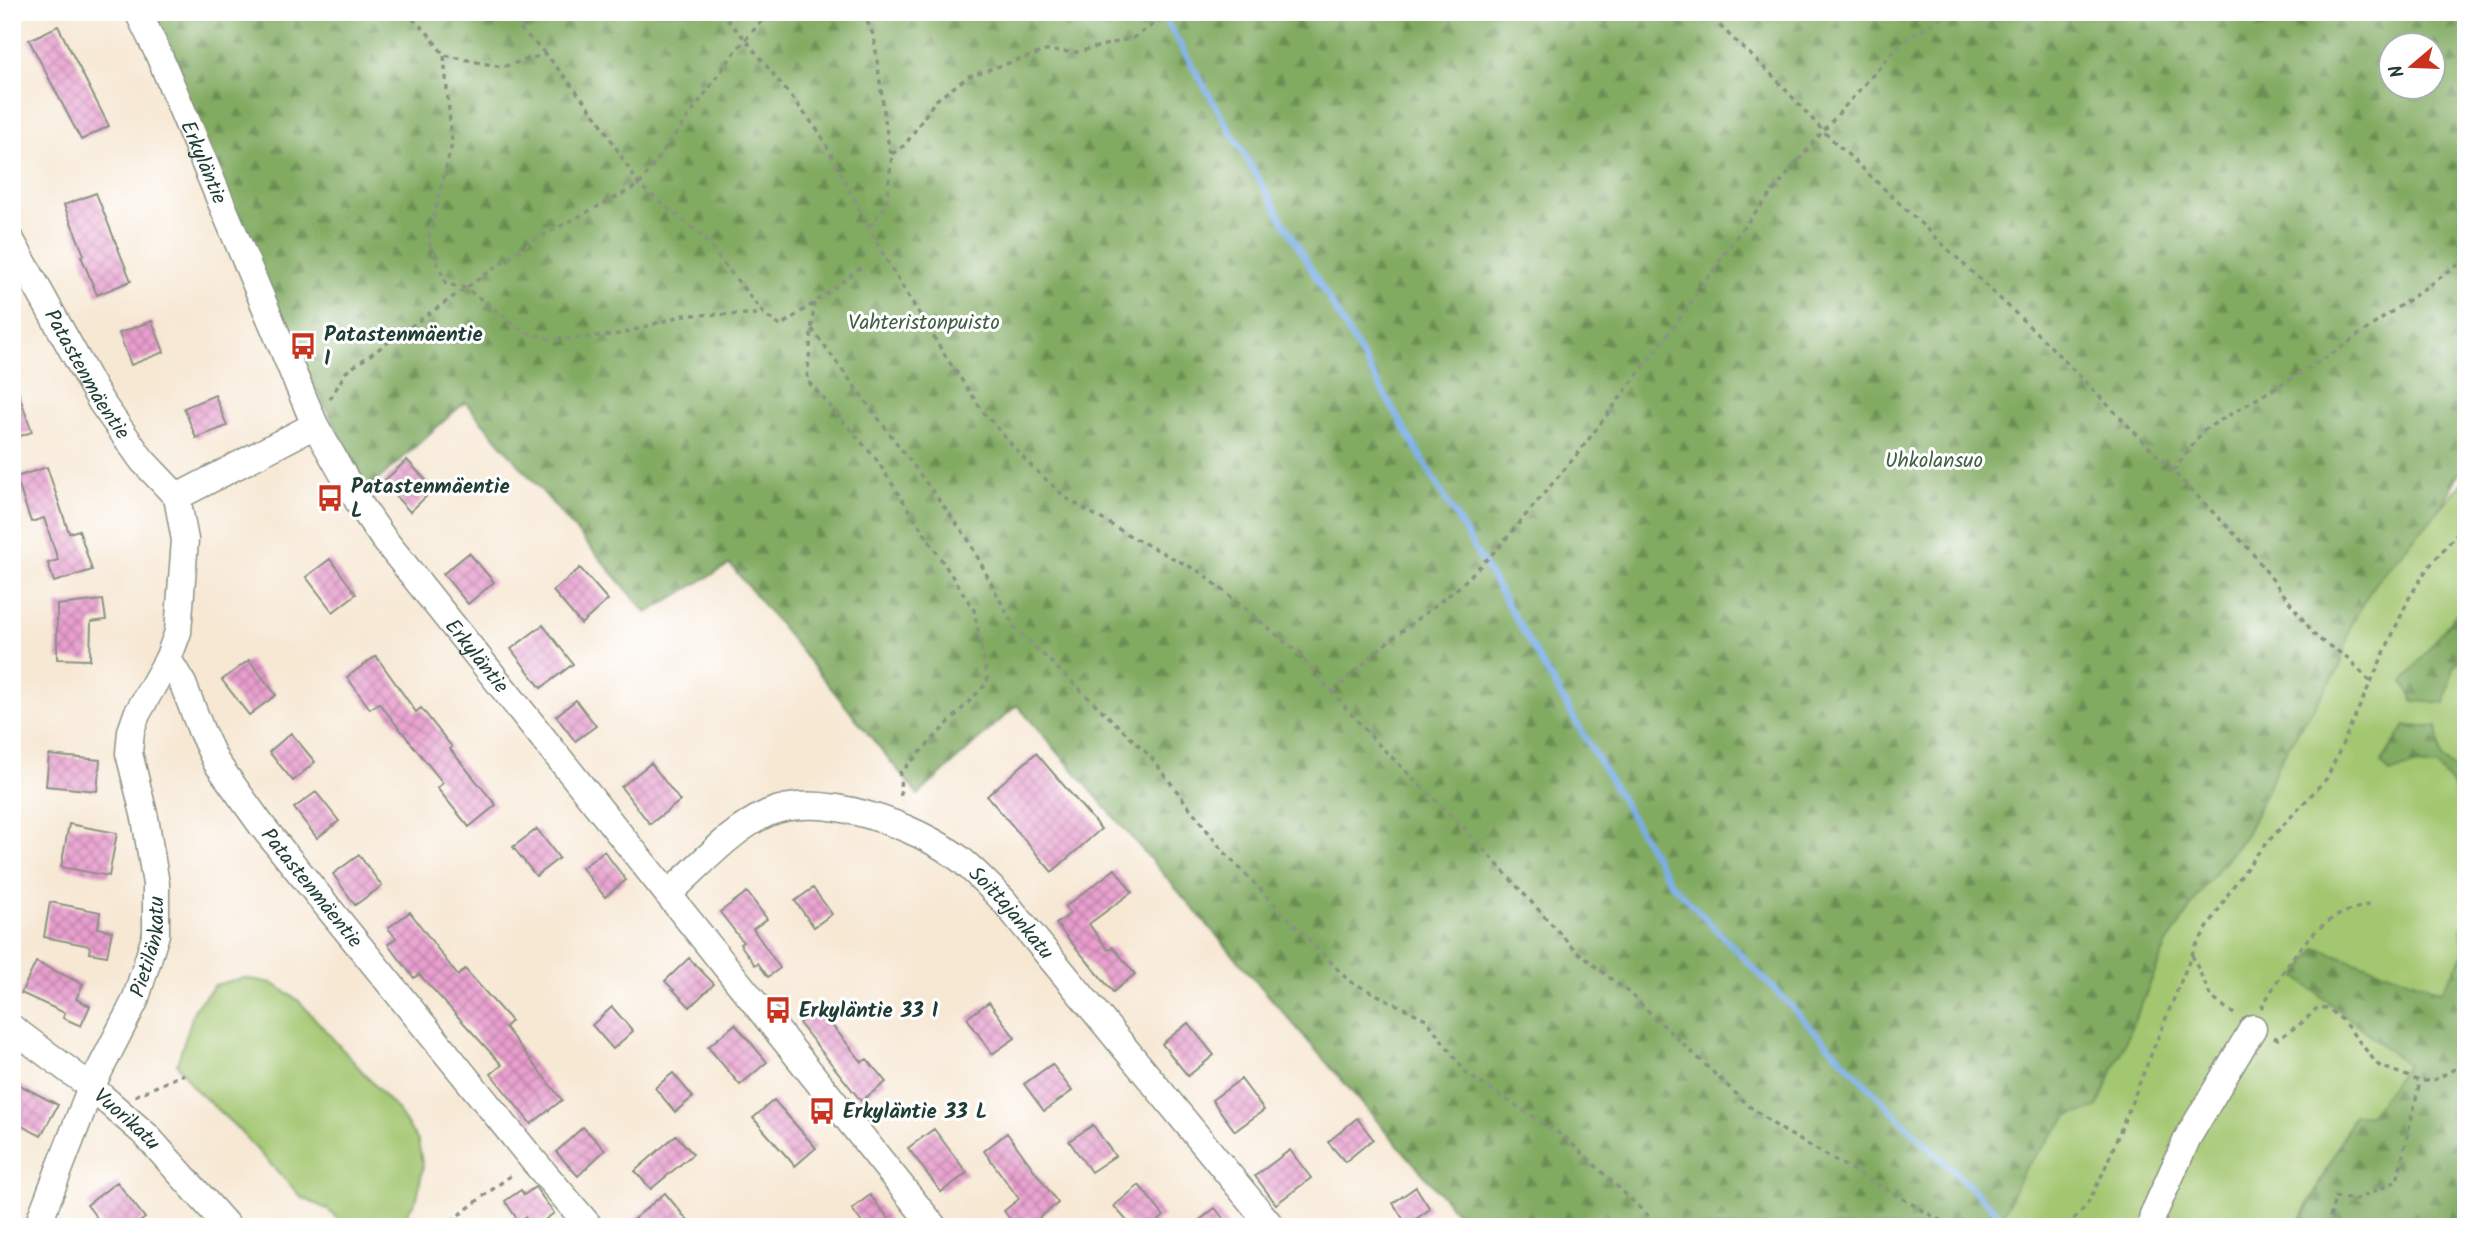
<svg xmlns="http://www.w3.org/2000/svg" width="2478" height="1239" viewBox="0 0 2478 1239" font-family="Kalam,sans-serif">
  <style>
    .forest { fill: url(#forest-firs); stroke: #50744b; stroke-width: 2; fill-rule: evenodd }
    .park { fill: #a3c670; stroke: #618252; stroke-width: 2 }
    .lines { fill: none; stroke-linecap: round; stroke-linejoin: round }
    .stream { stroke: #7baee8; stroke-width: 6 }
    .building { fill: url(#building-cross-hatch) }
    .minor-casing { stroke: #8b9284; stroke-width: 29 }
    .path { stroke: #8b9284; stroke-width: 3.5; stroke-dasharray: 5 5; stroke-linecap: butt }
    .minor { stroke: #fff; stroke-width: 26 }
    .labels { text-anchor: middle; stroke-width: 6; stroke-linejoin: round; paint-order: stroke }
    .street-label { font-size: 21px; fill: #1f3d34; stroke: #fff }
    .park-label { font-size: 21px; fill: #405f43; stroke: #fff }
    .poi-label { font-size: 21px; font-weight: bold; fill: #1f3d34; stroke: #fff; text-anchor: start }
  </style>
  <defs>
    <pattern id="forest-firs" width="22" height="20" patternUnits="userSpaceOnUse" patternTransform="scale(1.75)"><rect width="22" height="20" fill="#82ab62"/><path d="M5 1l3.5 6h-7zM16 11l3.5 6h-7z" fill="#6a8c52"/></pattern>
    <pattern id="building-cross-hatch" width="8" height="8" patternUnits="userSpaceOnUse" patternTransform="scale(1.75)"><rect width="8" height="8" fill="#e99ece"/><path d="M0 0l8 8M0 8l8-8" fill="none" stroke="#bc82a8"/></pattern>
  </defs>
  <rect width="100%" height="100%" fill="#fff"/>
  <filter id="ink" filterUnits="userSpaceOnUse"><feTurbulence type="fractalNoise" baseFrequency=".0143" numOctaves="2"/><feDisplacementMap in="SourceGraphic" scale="14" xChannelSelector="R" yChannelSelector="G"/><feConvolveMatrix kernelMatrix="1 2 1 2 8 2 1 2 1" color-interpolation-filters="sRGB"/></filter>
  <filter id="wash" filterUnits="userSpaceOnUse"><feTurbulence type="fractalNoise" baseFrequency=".00686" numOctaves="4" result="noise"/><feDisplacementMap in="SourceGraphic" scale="28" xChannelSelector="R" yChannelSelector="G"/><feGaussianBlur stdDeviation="1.57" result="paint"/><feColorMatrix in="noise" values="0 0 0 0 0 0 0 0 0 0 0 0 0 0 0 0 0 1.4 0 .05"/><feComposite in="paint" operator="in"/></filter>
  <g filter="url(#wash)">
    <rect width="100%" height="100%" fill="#f7e8d4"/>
    <path class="forest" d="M132,12H2466V468L2458,475L2444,502L2351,624L2340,667L2283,755L2247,833L2202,890L2167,944L2097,1108L2023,1171L1998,1227H1469L1017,705L918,795L730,564L647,613L465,402L368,489L230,223ZM2390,46H2432V88H2390Z
      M2466,601V653L2453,667L2446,703L2414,706L2403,682Z
      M2405,726L2437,727L2442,759L2466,776V828L2459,814L2454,787L2414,765L2390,773L2381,763Z
      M2466,920V1227H2299L2354,1115L2297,977L2316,948L2442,990L2464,954L2461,929Z"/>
    <path class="park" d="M2466,479V601L2403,682L2414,701L2445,703L2453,667L2466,653V776L2442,759L2437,727L2405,726L2381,763L2390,773L2414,765L2438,767L2454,787L2459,814L2466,828V920L2461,929L2464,954L2442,991L2316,948L2297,977L2407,1065L2370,1115H2354L2297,1227H1998L2023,1171L2068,1116L2097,1108L2167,944L2202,890L2247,833L2283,755L2340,667L2351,624L2375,583Z
      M244,978L272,983L299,1001L398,1111L418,1141L423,1167L417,1198L405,1217L384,1226L360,1227L342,1222L327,1209L302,1198L235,1126L192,1086L177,1064L195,1008L215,985Z"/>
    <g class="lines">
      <path class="stream" d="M1161,12L1669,881L1906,1125L2011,1226"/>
    </g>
    <g id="blocks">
      <path class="building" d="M58,26L109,126L81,140L29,40Z
        M96,193L131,281L97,295L81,256L84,255L64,205Z
        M152,321L164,352L131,365L119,333Z
        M15,383L32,432L12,439V384Z
        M215,395L227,426L196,438L184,408Z
        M407,460L434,489L410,512L383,482Z
        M47,467L69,533L79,530L92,570L54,582L48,563L58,560L44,518L31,522L16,477Z
        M469,553L494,582L468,604L443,574Z
        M330,559L356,594L333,612L306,577Z
        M580,568L608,600L581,624L553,591Z
        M103,600L106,620L91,622L90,660L57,659V605Z
        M543,625L573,664L541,688L511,649Z
        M376,656L416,712L421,708L452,747L450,749L496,805L469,827L437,788L443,783L379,703L370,709L347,677Z
        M249,660L276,695L249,715L222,680Z
        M576,700L596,726L575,741L556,716Z
        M291,733L315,762L293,781L269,752Z
        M1036,753L1101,829L1052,872L987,796Z
        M49,755L100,760L97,791L46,786Z
        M651,763L680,801L650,824L621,787Z
        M316,792L339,821L317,838L294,808Z
        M69,824L117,833L109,876L61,867Z
        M537,829L559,858L536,876L513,847Z
        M604,851L626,880L605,897L582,868Z
        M359,855L382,886L355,905L333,874Z
        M1115,869L1132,892L1089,924L1108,950L1113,947L1135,974L1113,992L1056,924L1070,914L1065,907Z
        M813,888L832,914L814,927L795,901Z
        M747,892L767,919L753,929L780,968L768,977L758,963L755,965L740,944L743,942L720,912Z
        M50,902L100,912L98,928L112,931L107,956L89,953L90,946L44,937Z
        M410,912L458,976L465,969L511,1021L505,1027L562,1100L531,1124L491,1074L502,1065L419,974L414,978L388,944L396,938L388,928Z
        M689,958L714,984L690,1007L665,981Z
        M36,962L83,984L76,999L90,1006L81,1026L63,1018L65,1013L21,993Z
        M989,1002L1015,1038L992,1054L967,1018Z
        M612,1007L633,1031L613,1049L592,1025Z
        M818,1008L862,1062L867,1059L886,1082L861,1101L799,1023Z
        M1188,1023L1214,1055L1188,1076L1162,1044Z
        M735,1024L767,1062L740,1085L708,1047Z
        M1052,1064L1072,1091L1044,1111L1024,1084Z
        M673,1073L693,1097L675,1112L655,1088Z
        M1241,1079L1264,1110L1235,1131L1212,1100Z
        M12,1081L58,1105L41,1136L12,1121Z
        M774,1100L816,1148L795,1166L753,1118Z
        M1357,1118L1373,1139L1345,1162L1328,1142Z
        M1093,1125L1115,1156L1091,1172L1069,1141Z
        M583,1127L605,1150L578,1176L556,1152Z
        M934,1129L967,1173L941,1192L908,1148Z
        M1007,1133L1058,1203L1028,1227H1016L1004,1211L1019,1199L984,1151Z
        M676,1135L693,1154L651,1189L635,1171Z
        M1290,1150L1311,1178L1276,1204L1255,1176Z
        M117,1182L145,1218L133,1227H104L87,1205Z
        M1139,1185L1164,1216L1151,1227H1132L1114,1206Z
        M535,1187L554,1213L535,1227H532L525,1217L519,1222L505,1201L521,1190L524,1195Z
        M1416,1187L1430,1209L1407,1225L1393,1203Z
        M665,1193L693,1227H624Z
        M870,1195L889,1219L879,1227H865L852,1209Z
        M1215,1208L1230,1227H1191Z"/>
    </g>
  </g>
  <g filter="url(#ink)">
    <use href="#blocks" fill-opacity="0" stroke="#8b9284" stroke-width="2"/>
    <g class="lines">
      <defs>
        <g id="minor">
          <path id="s1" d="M138,12L158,53L315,425L359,503L383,538L934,1227"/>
          <path id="s2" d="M12,242L101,402L142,460L177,497L185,540L178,632L168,659L183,684L201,730L216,762L262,826L532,1159L590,1227"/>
          <path d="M177,497L315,425"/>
          <path id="s3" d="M668,894C699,867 730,830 768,813C821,790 917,826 960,859C975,871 989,886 1003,900L1272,1227"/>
          <path id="s4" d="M12,1028L91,1087L146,1135L228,1227"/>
          <path id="s5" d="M37,1227L91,1087L135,1001L156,934V884L145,818L129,753L131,731L137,714L168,659"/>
          <path d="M2151,1227L2153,1215L2188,1137L2253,1028"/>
        </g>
      </defs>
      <use href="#minor" class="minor-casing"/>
      <path class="path" d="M405,12L427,32L444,55L502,67L546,54L597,117L639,185L700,234L764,314L780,326L814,303L864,265
        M510,12L514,23L546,54
        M720,12L746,40L820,133L885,258L946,357L984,413L1027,462L1066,498L1132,537L1202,573L1296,651L1375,741L1464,828L1575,950L1629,993L1749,1106L1779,1128L1952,1227
        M863,12L874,37L889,149L892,154L886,206L868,228
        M1705,12L1774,77L1823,131L2046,342L2250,550L2317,638L2348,658L2371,682
        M444,56L452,144L428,240L446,284L466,288L523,331L553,340L621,334L684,315L764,314
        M892,154L905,145L935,101L969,76L1046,51L1077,52L1133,38L1173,12
        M814,303L807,380L876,459L974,610L988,682L900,773L901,801
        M812,329L968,539L1014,627L1150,756L1223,851L1349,981L1426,1019L1467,1074L1566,1138L1660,1227
        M330,399L346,372L534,240L639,185L735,52L769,12
        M2173,471L2204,430L2332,354L2466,259
        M1333,692L1384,645L1459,587L1498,548L1579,452L1675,325L1741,230L1823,131L1902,42L1951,12
        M2192,955L2211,997L2234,1014
        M2261,1008C2282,974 2301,936 2337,916C2348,910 2362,907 2373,903
        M2274,1037L2278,1039L2303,1022L2318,1007L2328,1008L2342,1020L2378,1065L2420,1081H2432L2466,1063
        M135,1096L184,1074
        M443,1227L514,1173
        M2067,1227L2087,1205L2103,1173L2194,949L2232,888L2261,849L2327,778L2409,598L2427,569L2466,523
        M2328,1227L2335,1197L2355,1200L2397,1181L2420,1081"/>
      <use href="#minor" class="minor"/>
    </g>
  </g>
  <defs>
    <symbol id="bus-bare" viewBox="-9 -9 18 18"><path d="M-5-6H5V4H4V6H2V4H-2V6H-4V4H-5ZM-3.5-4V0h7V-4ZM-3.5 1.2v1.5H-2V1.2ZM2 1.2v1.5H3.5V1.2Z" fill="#c8321e" stroke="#fff" stroke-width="2.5" paint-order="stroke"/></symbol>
  </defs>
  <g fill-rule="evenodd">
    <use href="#bus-bare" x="284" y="327" width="38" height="38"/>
    <use href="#bus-bare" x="311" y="479" width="38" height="38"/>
    <use href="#bus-bare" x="759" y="991" width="38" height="38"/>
    <use href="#bus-bare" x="803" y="1092" width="38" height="38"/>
  </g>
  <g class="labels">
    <g class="street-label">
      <text dy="7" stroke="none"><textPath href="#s1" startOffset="164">Erkyläntie</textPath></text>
      <text dy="7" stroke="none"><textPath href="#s2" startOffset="152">Patastenmäentie</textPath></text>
      <text dy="7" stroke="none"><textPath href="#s1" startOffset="732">Erkyläntie</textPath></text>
      <text dy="7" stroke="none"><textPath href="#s2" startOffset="742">Patastenmäentie</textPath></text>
      <text dy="7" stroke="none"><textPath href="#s3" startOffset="408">Soittajankatu</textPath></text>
      <text dy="7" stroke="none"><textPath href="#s5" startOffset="303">Pietilänkatu</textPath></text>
      <text dy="7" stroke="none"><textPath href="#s4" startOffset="147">Vuorikatu</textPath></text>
    </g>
    <g class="park-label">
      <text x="924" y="329">Vahteristonpuisto</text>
      <text x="1934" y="467">Uhkolansuo</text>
    </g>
    <g class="poi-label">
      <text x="324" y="341">Patastenmäentie<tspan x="324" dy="24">I</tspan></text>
      <text x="351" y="493">Patastenmäentie<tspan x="351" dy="24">L</tspan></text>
      <text x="799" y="1017">Erkyläntie 33 I</text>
      <text x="843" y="1118">Erkyläntie 33 L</text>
    </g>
  </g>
  <rect width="2478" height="1239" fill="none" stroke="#fff" stroke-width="42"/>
  <g transform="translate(2412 66) rotate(251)"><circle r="33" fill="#ffffff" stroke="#a5b1ae" stroke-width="2"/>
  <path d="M0-5L12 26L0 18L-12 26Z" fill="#c8321e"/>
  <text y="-10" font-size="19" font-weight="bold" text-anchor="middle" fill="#1f3d34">N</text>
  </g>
</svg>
